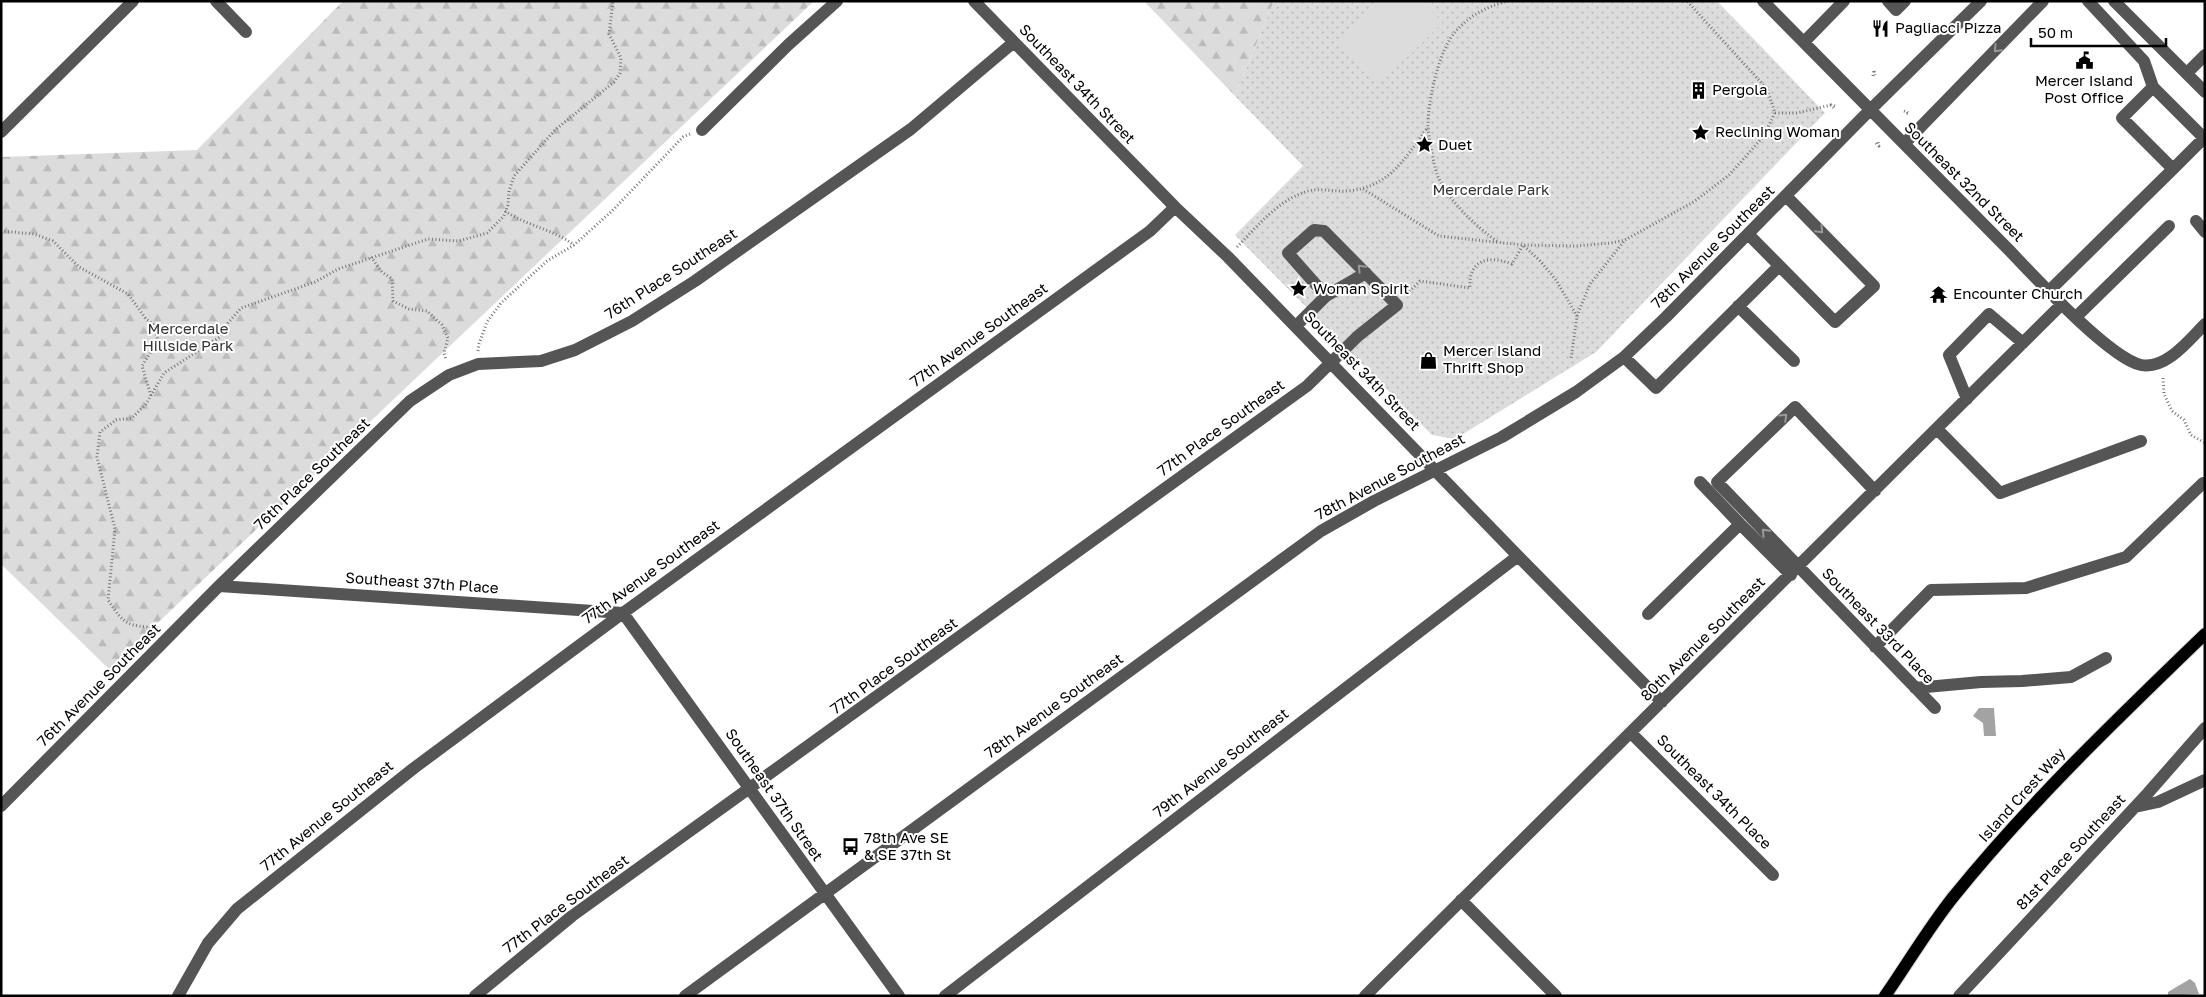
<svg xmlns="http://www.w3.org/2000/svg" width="2206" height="997" viewBox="0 0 2206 997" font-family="'Golos Text',sans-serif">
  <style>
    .grass { fill: url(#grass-dots) }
    .forest { fill: url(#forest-firs) }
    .pitch { fill: #dcdcdc }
    .water { fill: #a3a3a3 }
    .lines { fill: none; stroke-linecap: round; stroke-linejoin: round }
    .major-casing { stroke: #dbdbdb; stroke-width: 14 }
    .path { stroke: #777; stroke-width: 3; stroke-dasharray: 1 2.5; stroke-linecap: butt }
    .minor { stroke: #555; stroke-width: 12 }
    .major { stroke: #000; stroke-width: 12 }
    .oneway { stroke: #999 }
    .labels { text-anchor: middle; stroke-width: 4; stroke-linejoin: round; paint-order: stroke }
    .poi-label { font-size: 15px; fill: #000; stroke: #fff; text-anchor: start }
    .street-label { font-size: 15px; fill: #000; stroke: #fff }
    .park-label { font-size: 15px; fill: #333; stroke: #fff }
  </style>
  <defs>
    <pattern id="grass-dots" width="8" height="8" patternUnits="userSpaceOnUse" patternTransform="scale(1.25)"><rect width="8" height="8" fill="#dcdcdc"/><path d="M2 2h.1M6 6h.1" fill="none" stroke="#bbb" stroke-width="1.8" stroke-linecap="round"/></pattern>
    <pattern id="forest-firs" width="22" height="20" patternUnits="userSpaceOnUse" patternTransform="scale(1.25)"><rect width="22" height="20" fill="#dcdcdc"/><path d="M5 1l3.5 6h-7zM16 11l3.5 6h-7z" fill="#bbb"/></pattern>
  </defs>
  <rect width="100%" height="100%" fill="#fff"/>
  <path class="grass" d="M1274,1H1717L1825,113L1596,352L1455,439L1432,435L1339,341H1332L1314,322L1313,320L1315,316L1235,235L1303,166L1235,96Z"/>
  <path class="forest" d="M343,1H814L109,669L1,564V157L197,150Z
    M1144,1H1274L1235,96Z"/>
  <path class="pitch" d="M1381,1H1423L1443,23L1378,85L1338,42Z"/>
  <path class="water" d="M1979,708H1994L1996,736H1984L1983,723L1973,716Z
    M2190,979L2195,983L2199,994L2168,996V992Z"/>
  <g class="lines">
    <defs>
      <path id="major" d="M1885,996C1908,963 1929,927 1954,896C2030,802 2118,718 2205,634"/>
    </defs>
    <use href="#major" class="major-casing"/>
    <path class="path" d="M1873,76L1874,70L1875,75
      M1835,106L1831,105L1835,109
      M1904,111L1909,113L1905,114
      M1775,113H1797L1831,105
      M1876,143L1879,146L1878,142
      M1363,189L1439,236L1523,245L1576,246L1611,243L1625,240L1695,201L1729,175L1763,137L1775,113L1767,89L1687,1
      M505,211C527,226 553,229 574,245
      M1,231L34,234L53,241L79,267L128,294L146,319L153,324L158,340L142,366L151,396
      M1497,241C1477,228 1445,197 1437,174C1434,165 1428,135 1428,125C1428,101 1439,49 1456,31C1472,14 1486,7 1508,1
      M1237,247C1257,226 1278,201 1305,192C1318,187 1334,192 1348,191C1390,187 1405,158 1428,127
      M371,257L382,272L392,279L393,301L409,309L427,311L442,325L448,338L444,353L446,360
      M1407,294L1420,281L1470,288C1468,259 1490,255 1512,264L1523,245L1540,261L1556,280L1577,316L1571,359
      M1577,316L1590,284L1625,240
      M478,351L479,344L487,322L501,303L547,261L574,245L612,211L683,137L690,134
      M2163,378L2164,394L2172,411L2184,420L2191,435L2205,443
      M158,628C127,625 126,627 108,600L115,529L97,457L100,432L116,420L132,418L146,404L164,373L220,337L228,323L241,308L315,282L338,269L428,239L459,241L487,233L504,216L508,205L509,191L514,176L555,130L614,82L620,73L621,58L609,34L613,1"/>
    <path class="minor" d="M216,1L246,32
      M974,1L1175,207L1228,257L1518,556L1662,702
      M1763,1C1845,84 1926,167 2008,249C2033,275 2109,358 2141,365C2166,370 2189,340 2205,324
      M1888,1L1896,10L1905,1
      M2088,1L2144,61L2153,87L2204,138L2173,169L2122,118L2153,87
      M2114,1L2205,92
      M1804,42L1844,1
      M2187,73L2205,55
      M702,130L788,45L837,1
      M1,132L133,1
      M1904,144L2043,1
      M2196,221L2205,232
      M1748,234L1835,322L1874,286L1786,196
      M2049,291L2173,169
      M1738,306L1794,361
      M2076,317L2169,226
      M1296,326L1326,296
      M1624,357L1656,388L1779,266
      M1967,399L1949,355L1989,314L2023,343
      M1937,429L2000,493L2141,441
      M1700,482L1740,524
      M1875,491L1795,407L1717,482L1935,708
      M219,586L623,613L899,996
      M1648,614L1740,524L1791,575
      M1875,647L1931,590L2026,588L2126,557L2203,483
      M1915,688L1981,682L2022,681L2071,677L2106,658
      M1631,733L1773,875
      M1,806L219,586L410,401L449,375L478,364L541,361L575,350L632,321L695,281L911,129L1014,42
      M2135,807L2158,802L2205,780
      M1461,900L1556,996
      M178,996L208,943L237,909L414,768L623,613L1150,231L1175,207
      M475,996L572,916L1307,386L1358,336L1397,305L1324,231L1314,230L1288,253L1326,296L1366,273
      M685,996L1321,531L1374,501L1502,437L1576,392L1624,357L1666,317L1870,110L1981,1
      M945,996L1518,556
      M1365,996L2062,304
      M1959,996L2148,793L2205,728"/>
    <use href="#major" class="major"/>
  </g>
  <defs><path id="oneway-chevron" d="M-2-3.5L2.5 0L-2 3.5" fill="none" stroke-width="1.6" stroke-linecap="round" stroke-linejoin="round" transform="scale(1.25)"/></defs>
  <g class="oneway">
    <use href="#oneway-chevron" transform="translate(1997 49) rotate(134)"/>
    <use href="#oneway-chevron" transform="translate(1820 230) rotate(46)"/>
    <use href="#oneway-chevron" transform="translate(1361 268) rotate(-134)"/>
    <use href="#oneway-chevron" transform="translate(1784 417) rotate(-44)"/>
    <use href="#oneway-chevron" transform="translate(1765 532) rotate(-134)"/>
  </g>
  <defs>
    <symbol id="restaurant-bare" viewBox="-9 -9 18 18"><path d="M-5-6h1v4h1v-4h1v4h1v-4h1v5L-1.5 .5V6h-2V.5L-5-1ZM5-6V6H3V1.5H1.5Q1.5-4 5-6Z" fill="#000" stroke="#fff" stroke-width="2.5" paint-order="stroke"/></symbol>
    <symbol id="civic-bare" viewBox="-9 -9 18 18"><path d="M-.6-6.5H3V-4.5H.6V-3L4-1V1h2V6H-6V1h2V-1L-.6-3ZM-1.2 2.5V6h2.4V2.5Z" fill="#000" stroke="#fff" stroke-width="2.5" paint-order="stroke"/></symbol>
    <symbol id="building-bare" viewBox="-9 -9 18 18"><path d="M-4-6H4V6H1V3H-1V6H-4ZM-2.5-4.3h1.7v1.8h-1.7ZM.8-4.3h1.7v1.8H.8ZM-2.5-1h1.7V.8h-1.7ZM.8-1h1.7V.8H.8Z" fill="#000" stroke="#fff" stroke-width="2.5" paint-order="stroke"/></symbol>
    <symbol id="sight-bare" viewBox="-9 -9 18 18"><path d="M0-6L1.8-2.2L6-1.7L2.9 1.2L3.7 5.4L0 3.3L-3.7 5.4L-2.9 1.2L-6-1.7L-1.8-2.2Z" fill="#000" stroke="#fff" stroke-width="2.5" paint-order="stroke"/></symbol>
    <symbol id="temple-bare" viewBox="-9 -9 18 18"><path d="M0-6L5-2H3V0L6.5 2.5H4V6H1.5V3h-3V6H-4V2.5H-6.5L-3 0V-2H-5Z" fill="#000" stroke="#fff" stroke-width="2.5" paint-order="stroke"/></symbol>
    <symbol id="shop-bare" viewBox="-9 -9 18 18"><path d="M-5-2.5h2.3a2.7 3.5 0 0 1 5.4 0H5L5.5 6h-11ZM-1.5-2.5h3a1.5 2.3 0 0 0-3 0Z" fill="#000" stroke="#fff" stroke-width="2.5" paint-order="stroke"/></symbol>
    <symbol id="bus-bare" viewBox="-9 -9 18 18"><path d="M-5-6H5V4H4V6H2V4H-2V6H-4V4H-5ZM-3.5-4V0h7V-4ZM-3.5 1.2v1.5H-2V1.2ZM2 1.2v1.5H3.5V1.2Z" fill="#000" stroke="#fff" stroke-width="2.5" paint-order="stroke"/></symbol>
  </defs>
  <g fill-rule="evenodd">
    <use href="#restaurant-bare" x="1868" y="16" width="25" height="25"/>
    <use href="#civic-bare" x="2072" y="48" width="25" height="25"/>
    <use href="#building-bare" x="1686" y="78" width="25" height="25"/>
    <use href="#sight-bare" x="1688" y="120" width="25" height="25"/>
    <use href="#sight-bare" x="1412" y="132" width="25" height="25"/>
    <use href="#sight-bare" x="1286" y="276" width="25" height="25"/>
    <use href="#temple-bare" x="1926" y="282" width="25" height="25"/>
    <use href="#shop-bare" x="1416" y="348" width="25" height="25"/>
    <use href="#bus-bare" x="838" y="834" width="25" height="25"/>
  </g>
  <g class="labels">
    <g class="poi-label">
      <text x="1895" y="33">Pagliacci Pizza</text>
      <text x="2084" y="86" text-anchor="middle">Mercer Island<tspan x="2084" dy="17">Post Office</tspan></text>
      <text x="1712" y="95">Pergola</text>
      <text x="1715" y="137">Reclining Woman</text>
      <text x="1438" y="150">Duet</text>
      <text x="1313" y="294">Woman Spirit</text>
      <text x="1953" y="299">Encounter Church</text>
      <text x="1443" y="356">Mercer Island<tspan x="1443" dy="17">Thrift Shop</tspan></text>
      <text x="864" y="843">78th Ave SE<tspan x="864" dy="17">&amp; SE 37th St</tspan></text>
    </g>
    <g class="street-label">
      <text transform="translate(1077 84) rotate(46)" y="5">Southeast 34th Street</text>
      <text transform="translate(1964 182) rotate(45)" y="5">Southeast 32nd Street</text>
      <text transform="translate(1713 247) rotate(-45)" y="5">78th Avenue Southeast</text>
      <text transform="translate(671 274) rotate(-33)" y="5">76th Place Southeast</text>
      <text transform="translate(979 335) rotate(-36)" y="5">77th Avenue Southeast</text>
      <text transform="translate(1362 371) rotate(46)" y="5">Southeast 34th Street</text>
      <text transform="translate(1221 428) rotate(-36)" y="5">77th Place Southeast</text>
      <text transform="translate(312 474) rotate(-44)" y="5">76th Place Southeast</text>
      <text transform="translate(1390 477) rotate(-28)" y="5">78th Avenue Southeast</text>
      <text transform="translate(651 572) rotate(-36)" y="5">77th Avenue Southeast</text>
      <text transform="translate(422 583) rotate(4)" y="5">Southeast 37th Place</text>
      <text transform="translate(1878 626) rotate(46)" y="5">Southeast 33rd Place</text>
      <text transform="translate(1703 639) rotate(-45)" y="5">80th Avenue Southeast</text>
      <text transform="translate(894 666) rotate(-36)" y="5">77th Place Southeast</text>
      <text transform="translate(99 685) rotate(-45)" y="5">76th Avenue Southeast</text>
      <text transform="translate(1054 706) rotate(-36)" y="5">78th Avenue Southeast</text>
      <text transform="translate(1221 763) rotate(-38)" y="5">79th Avenue Southeast</text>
      <text transform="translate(1714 792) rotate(45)" y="5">Southeast 34th Place</text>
      <text transform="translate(774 795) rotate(55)" y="5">Southeast 37th Street</text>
      <text transform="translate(2022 795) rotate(-48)" y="5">Island Crest Way</text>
      <text transform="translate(327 816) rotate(-39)" y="5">77th Avenue Southeast</text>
      <text transform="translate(2071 852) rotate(-47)" y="5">81st Place Southeast</text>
      <text transform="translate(566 904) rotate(-37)" y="5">77th Place Southeast</text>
    </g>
    <g class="park-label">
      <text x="1491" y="195">Mercerdale Park</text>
      <text x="188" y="334">Mercerdale<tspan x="188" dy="17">Hillside Park</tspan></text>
    </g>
  </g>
  <rect width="2206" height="997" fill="none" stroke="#000000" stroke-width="5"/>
  <path d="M2031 38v8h135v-8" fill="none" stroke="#000000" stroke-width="2.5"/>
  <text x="2038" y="38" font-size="15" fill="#000000" stroke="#ffffff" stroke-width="4" paint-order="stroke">50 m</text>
</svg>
